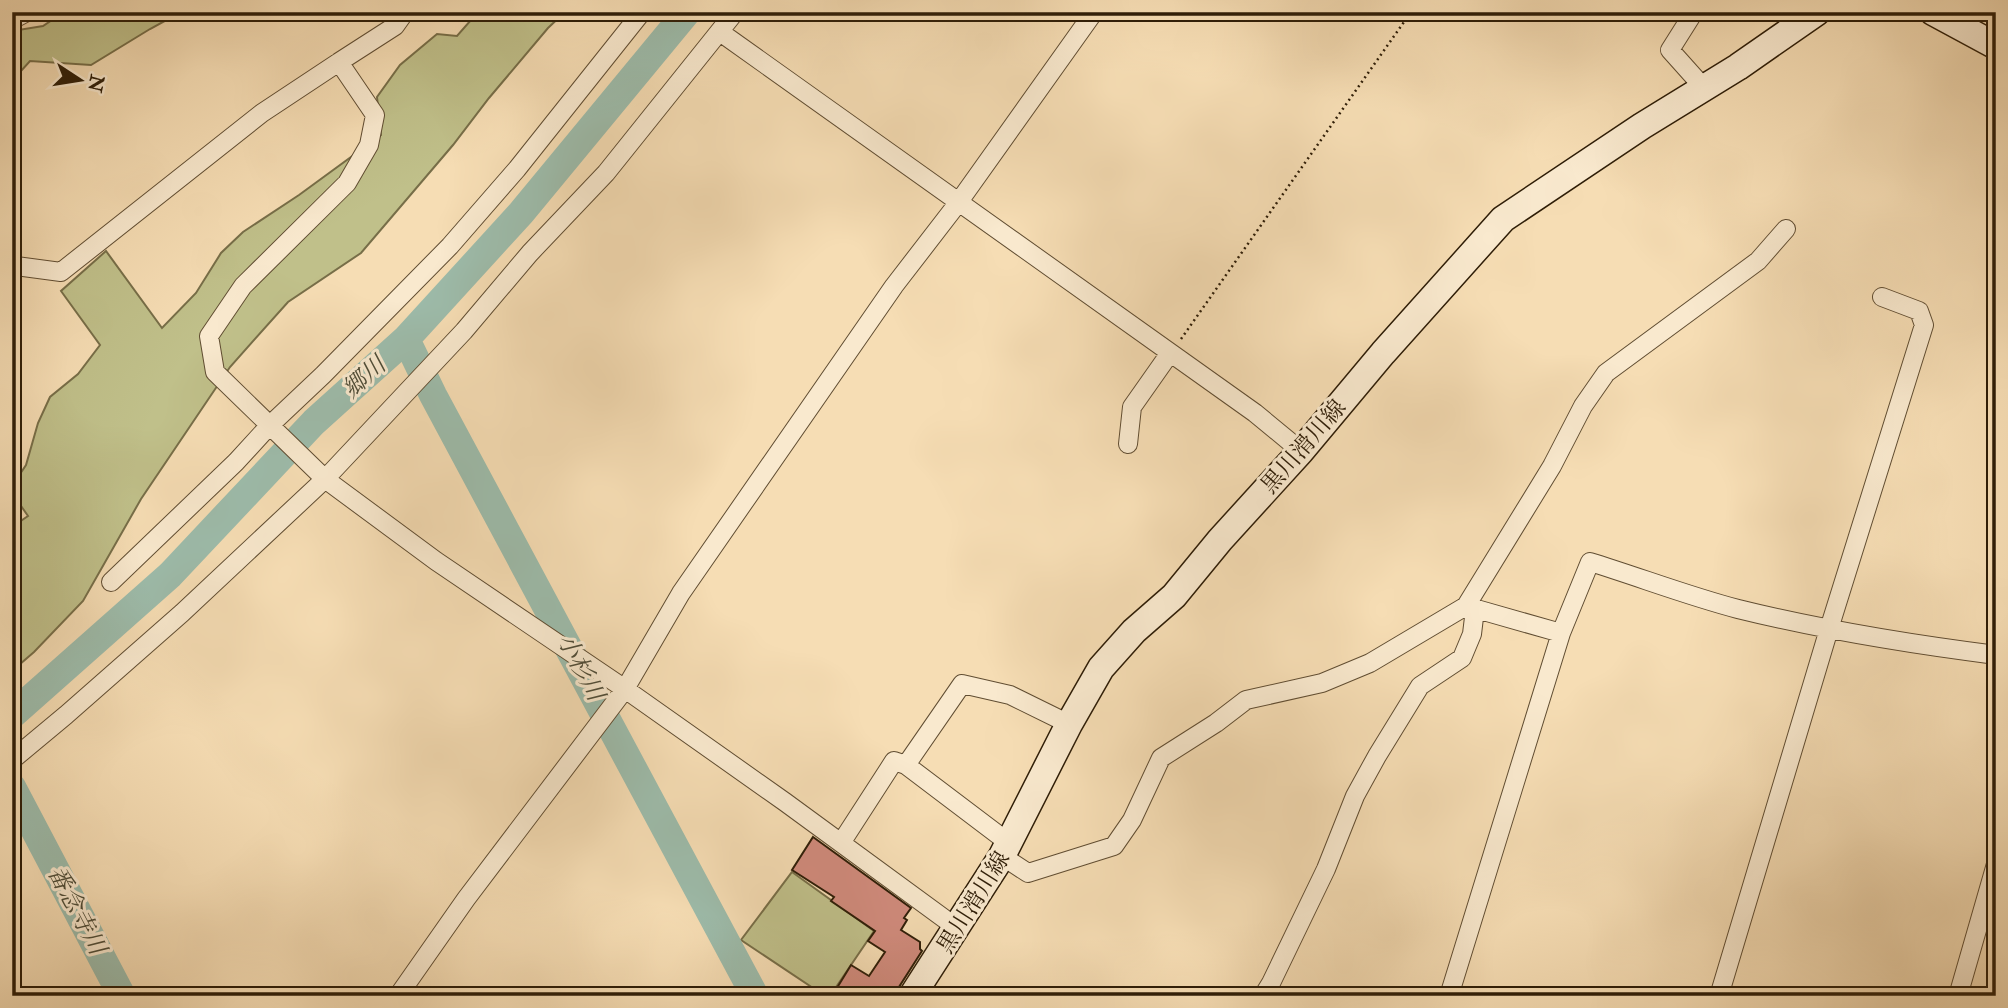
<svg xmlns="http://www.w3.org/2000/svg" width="2008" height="1008" viewBox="0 0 2008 1008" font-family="'IM FELL Double Pica','Noto Serif JP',serif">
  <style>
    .green { fill: #c0c08a; stroke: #776e48; stroke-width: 2 }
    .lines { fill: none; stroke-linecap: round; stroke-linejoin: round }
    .river { stroke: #9dbcab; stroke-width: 28 }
    .building { fill: #d18b7d; stroke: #2e1d07; stroke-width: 2 }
    .street-casing { stroke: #604d32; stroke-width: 20 }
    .secondary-casing { stroke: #2e1d07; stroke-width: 29 }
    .path { stroke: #2e1d07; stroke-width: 2.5; stroke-dasharray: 2 3.5; stroke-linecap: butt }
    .street { stroke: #f9e9ce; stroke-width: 18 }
    .secondary { stroke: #f9e9ce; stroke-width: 26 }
    .labels { text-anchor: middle; stroke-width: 6; stroke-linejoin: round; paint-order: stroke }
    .street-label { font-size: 23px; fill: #2e1d07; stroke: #f9e9ce }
    .water-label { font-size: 24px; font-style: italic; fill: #4f4d38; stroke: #f9e9ce }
  </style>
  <rect width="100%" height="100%" fill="#f6ddb4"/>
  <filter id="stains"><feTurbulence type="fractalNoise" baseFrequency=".00286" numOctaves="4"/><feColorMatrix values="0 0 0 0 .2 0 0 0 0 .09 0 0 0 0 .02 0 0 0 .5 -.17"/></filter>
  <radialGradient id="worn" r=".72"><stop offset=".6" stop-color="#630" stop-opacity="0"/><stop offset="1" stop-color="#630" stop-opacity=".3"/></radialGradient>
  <path class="green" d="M64,12H181L150,29L91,65L30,61L12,81V31L43,26Z
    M478,12H565L548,28L489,98L453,145L361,253L288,302L230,367L141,499L83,601L34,652L12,671V527L28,516L12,493V486L26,465L38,423L50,397L78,374L100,345L61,291L106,251L162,328L196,293L221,253L243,232L299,195L381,135L377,97L400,65L437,34L457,36Z
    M792,872L874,931L830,996H825L741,940Z"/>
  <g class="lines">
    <path class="river" d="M406,339L433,395L755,996
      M12,715L170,575L314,422L406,339L521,213L687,12
      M12,787L122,996"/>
  </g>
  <path class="building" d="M813,837L911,908L904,918L907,920L901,930L920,942V949L922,951L899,987L896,996H832L851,965L869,976L885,952L868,941L875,931L831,901L834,897L792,870Z"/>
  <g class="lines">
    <defs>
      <path id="street" d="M1694,12L1670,50L1704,88
        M12,20L27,12
        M720,32L1255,413L1301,451
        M339,62L395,26L405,12
        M12,268L16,266L61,272L262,113L339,62L375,115L369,145L347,183L243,286L209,336L215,372L325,479L436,561L625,689L785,802L957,928
        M1128,444L1132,407L1170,353
        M111,582L236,462L269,426L323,375L450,246L517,169L642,12
        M1466,606L1552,466L1583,406L1606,373L1758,261L1786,229
        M12,760L66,715L182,613L325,479L464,331L530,253L606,173L735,12
        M906,765L962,684L1010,695L1069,724
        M841,843L894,761L906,765L1009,843
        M1002,856L1028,873L1114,846L1132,820L1161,758L1216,723L1246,700L1322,683L1370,663L1466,606L1561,633
        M398,996L466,899L625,689L681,593L894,286L958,203L1094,12
        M1263,996L1271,983L1326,869L1355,796L1377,756L1420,686L1462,658L1472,634L1475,609
        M1449,996L1561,633L1590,562C1639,577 1688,596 1738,609C1823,630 1909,644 1996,655
        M1719,996L1829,629L1924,325L1919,311L1882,297
        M1958,996L1996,864"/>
      <path id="secondary" d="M1933,12L1996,46
        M912,996L1002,856L1069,724L1101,668L1134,631L1174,596L1220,540L1301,451L1383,353L1503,219L1642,126L1738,67L1817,12"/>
    </defs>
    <use href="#street" class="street-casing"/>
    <use href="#secondary" class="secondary-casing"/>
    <path class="path" d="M1181,339L1411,12"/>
    <use href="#street" class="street"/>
    <use href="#secondary" class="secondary"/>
  </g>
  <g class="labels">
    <g class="street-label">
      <text transform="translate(1303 446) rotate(-49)" y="8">黒川滑川線</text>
      <text transform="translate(973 902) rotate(-58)" y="8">黒川滑川線</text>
    </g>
    <g class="water-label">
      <text transform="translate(364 377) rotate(-42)" y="8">郷川</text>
      <text transform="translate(581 667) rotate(62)" y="8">小杉川</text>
      <text transform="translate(77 910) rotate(62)" y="8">番念寺川</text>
    </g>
  </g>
  <rect width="2008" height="1008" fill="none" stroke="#f6ddb4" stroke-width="42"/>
  <rect x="14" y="14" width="1980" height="980" fill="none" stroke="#2e1d07" stroke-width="3.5"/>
  <rect x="21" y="21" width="1966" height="966" fill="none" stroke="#2e1d07" stroke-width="2"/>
  <g transform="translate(80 80) rotate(102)" stroke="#f9e9ce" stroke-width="5" paint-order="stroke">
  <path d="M0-5L12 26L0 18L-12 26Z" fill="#2e1d07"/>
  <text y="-10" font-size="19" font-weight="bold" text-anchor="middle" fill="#2e1d07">N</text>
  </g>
  <rect width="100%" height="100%" filter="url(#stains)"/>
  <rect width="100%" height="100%" fill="url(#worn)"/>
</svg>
